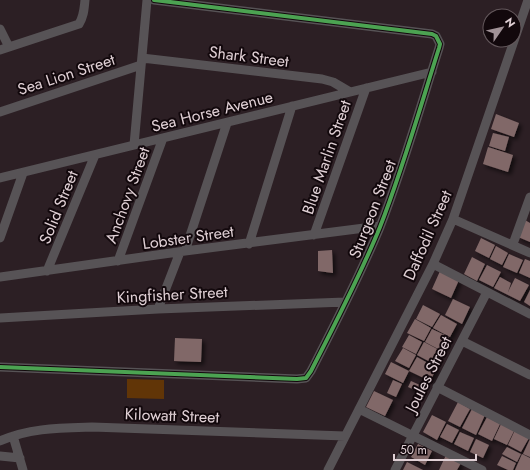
<svg xmlns="http://www.w3.org/2000/svg" width="530" height="470" viewBox="0 0 530 470" font-family="Jost,sans-serif">
  <style>
    .green { fill: #613507 }
    .building { fill: #816868; filter: url(#shadow) }
    .lines { fill: none; stroke-linecap: round; stroke-linejoin: round }
    .minor { stroke: #575356; stroke-width: 9 }
    .cycleway-casing { stroke: #12080c; stroke-width: 6 }
    .cycleway { stroke: #4ca352; stroke-width: 4 }
    .labels { text-anchor: middle; stroke-width: 4; stroke-linejoin: round; paint-order: stroke }
    .street-label { font-size: 16px; fill: #e0d0d5; stroke: #12080c }
  </style>
  <defs>
    <filter id="shadow"><feDropShadow dx="3" dy="3" stdDeviation="2" flood-color="#0009"/></filter>
  </defs>
  <rect width="100%" height="100%" fill="#2c1f24"/>
  <path class="green" d="M127,379L164,380V399L127,398Z"/>
  <path class="building" d="M496,114L519,123L514,137L491,129Z
    M493,133L509,137L505,151L489,146Z
    M488,147L513,155L508,172L483,164Z
    M525,220L530,223V242L518,237Z
    M481,238L495,245L489,258L475,251Z
    M496,246L508,253L502,265L490,259Z
    M332,250L333,273L318,271V251Z
    M509,254L523,260L517,273L503,267Z
    M472,257L485,264L477,281L464,274Z
    M525,259L530,261V278L519,273Z
    M487,265L501,272L493,287L479,280Z
    M440,271L459,280L451,298L432,289Z
    M500,277L511,283L508,292L515,278L529,285L520,301L494,288Z
    M530,290V306L524,302Z
    M453,299L470,307L462,324L445,315Z
    M423,305L440,314L432,327L416,319Z
    M441,315L457,324L450,337L433,328Z
    M415,319L431,328L424,341L407,333Z
    M432,329L449,337L442,351L425,342Z
    M409,335L422,342L416,354L402,347Z
    M175,338L202,339L201,362L174,361Z
    M424,342L441,351L434,364L417,355Z
    M403,348L416,355L409,368L395,361Z
    M417,357L437,368L430,381L409,371Z
    M391,362L409,371L403,383L385,374Z
    M393,380L402,384L396,397L387,393Z
    M411,381L422,386L419,392L408,387Z
    M374,391L393,400L385,416L366,407Z
    M458,402L470,409L460,427L448,421Z
    M472,409L485,415L476,435L462,428Z
    M432,415L446,422L437,440L423,432Z
    M487,417L500,424L492,441L478,434Z
    M447,424L459,430L452,443L440,437Z
    M501,424L514,431L507,445L494,439Z
    M515,430L529,438L521,452L508,445Z
    M460,432L474,438L468,451L454,444Z
    M476,439L489,445L483,458L470,452Z
    M530,439V457L523,454Z
    M418,444L432,451L425,465L411,457Z
    M507,447L521,454L517,462L502,454Z
    M522,454L530,458V470H515Z
    M446,455L461,463L457,470H439Z
    M502,456L516,463L513,470H508L497,465Z
    M407,462L423,470H403Z"/>
  <g class="lines">
    <path class="minor" d="M0,29L9,47
      M0,50L79,24C84,16 84,9 85,0
      M142,58L322,79L333,82L350,92
      M0,112L141,65
      M134,145L147,0
      M0,178L432,72
      M453,219L530,253
      M314,235L366,88
      M0,238L23,173
      M249,244L292,106
      M513,244L530,197
      M185,251L227,123
      M118,261L163,138
      M433,264L530,314
      M47,271L95,155
      M0,277L185,251L380,226
      M158,309L180,252
      M0,318L158,309L345,302
      M462,341L530,375
      M0,367L297,379L306,378L311,371C335,324 360,276 380,227C403,168 420,108 439,48L440,44L436,36L432,34L154,0
      M437,387L530,435
      M359,409L482,470
      M13,436L23,470
      M0,441C29,428 60,428 92,427L345,436
      M0,456L20,458
      M328,470L433,264L453,219L528,0
      M395,470L487,292"/>
    <defs>
      <path id="cycleway" d="M0,367L297,379L306,378L311,371C335,324 360,276 380,227C403,168 420,108 439,48L440,44L436,36L432,34L154,0"/>
    </defs>
    <use href="#cycleway" class="cycleway-casing"/>
    <use href="#cycleway" class="cycleway"/>
  </g>
  <g class="labels">
    <g class="street-label">
      <text transform="translate(249 56) rotate(7)" y="6">Shark Street</text>
      <text transform="translate(66 74) rotate(-18)" y="6">Sea Lion Street</text>
      <text transform="translate(212 111) rotate(-14)" y="6">Sea Horse Avenue</text>
      <text transform="translate(326 157) rotate(-71)" y="6">Blue Marlin Street</text>
      <text transform="translate(127 195) rotate(-70)" y="6">Anchovy Street</text>
      <text transform="translate(58 207) rotate(-68)" y="6">Solid Street</text>
      <text transform="translate(372 209) rotate(-69)" y="6">Sturgeon Street</text>
      <text transform="translate(427 235) rotate(-66)" y="6">Daffodil Street</text>
      <text transform="translate(188 237) rotate(-8)" y="6">Lobster Street</text>
      <text transform="translate(172 294) rotate(-3)" y="6">Kingfisher Street</text>
      <text transform="translate(428 374) rotate(-63)" y="6">Joules Street</text>
      <text transform="translate(172 415) rotate(2)" y="6">Kilowatt Street</text>
    </g>
  </g>
  <g transform="translate(502 28) rotate(56)"><circle r="19" fill="#12080c" stroke="#64585c"/>
  <path d="M0-3L7 15L0 10L-7 15Z" fill="#a19297"/>
  <text y="-6" font-size="11" font-weight="bold" text-anchor="middle" fill="#e0d0d5">N</text>
  </g>
  <path d="M394 454v6h82v-6" fill="none" stroke="#e0d0d5" stroke-width="2"/>
  <text x="400" y="454" font-size="12" fill="#e0d0d5" stroke="#12080c" stroke-width="3" paint-order="stroke">50 m</text>
</svg>
